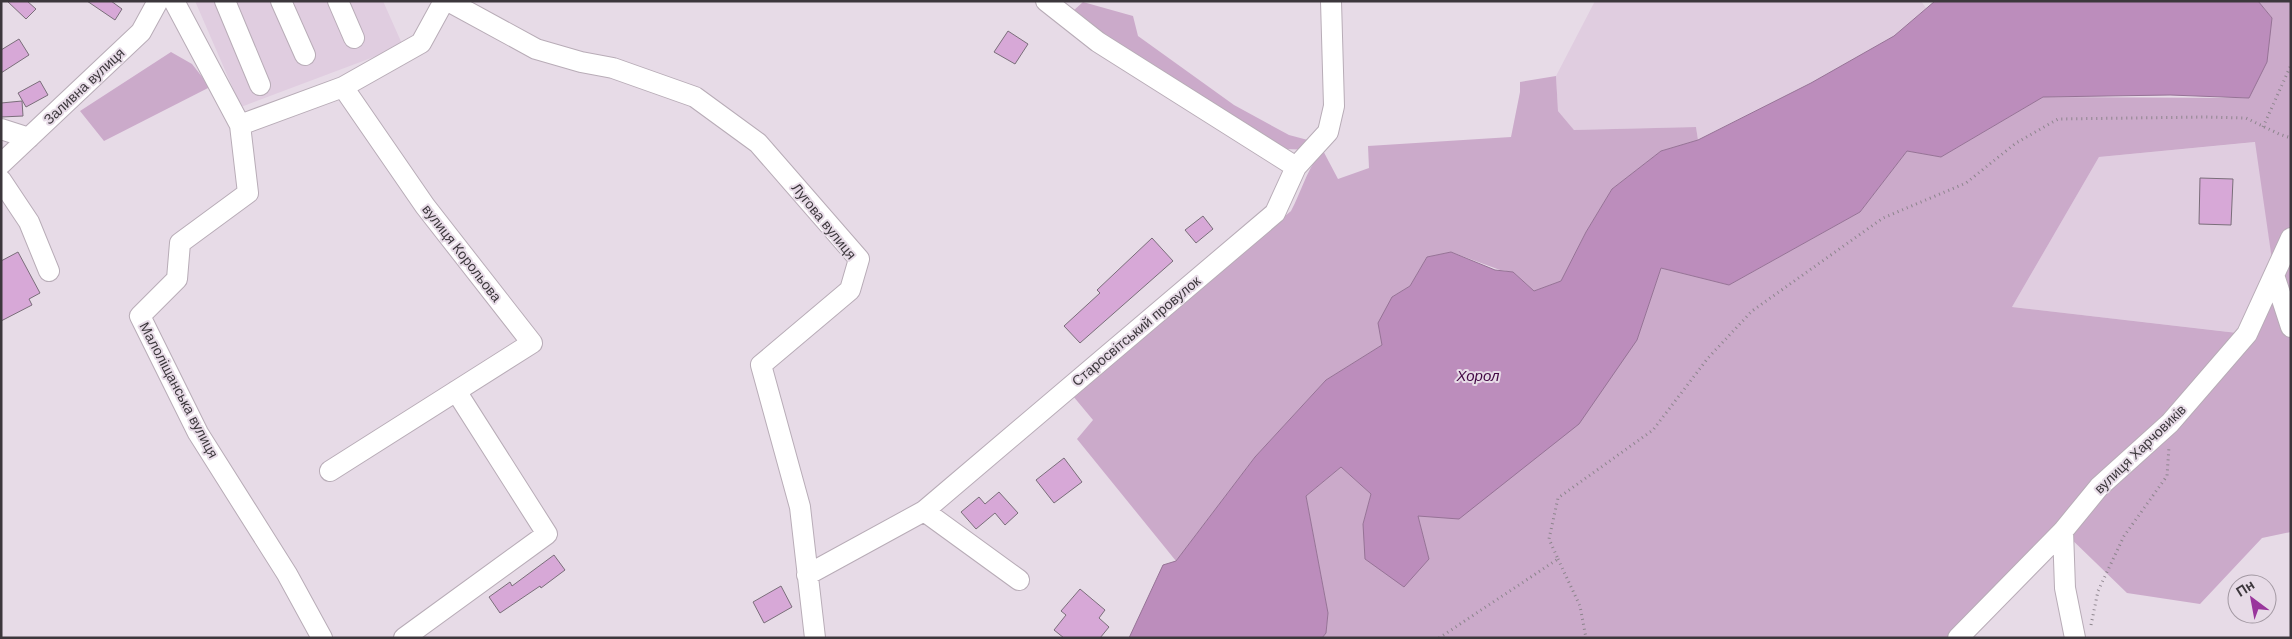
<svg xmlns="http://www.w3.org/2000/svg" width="2292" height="639" viewBox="0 0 2292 639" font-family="Arial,sans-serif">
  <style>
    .built { fill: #e0cde0 }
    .green { fill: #cbaaca; fill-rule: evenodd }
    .water { fill: #bc8dbc; stroke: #967396 }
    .building { fill: #d7a8d7; stroke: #7a6e7a }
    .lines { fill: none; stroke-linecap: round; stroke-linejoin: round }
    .minor-casing { stroke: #b8acb7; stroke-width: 22 }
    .path { stroke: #8d858d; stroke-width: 3; stroke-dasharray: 1 4; stroke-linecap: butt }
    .minor { stroke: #fff; stroke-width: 20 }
    .labels { text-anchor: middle; stroke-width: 4; stroke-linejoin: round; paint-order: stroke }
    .street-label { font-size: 14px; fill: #3c373c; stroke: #e7dbe7 }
    .water-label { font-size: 15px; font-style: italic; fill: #440a46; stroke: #e7dbe7 }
  </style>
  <rect width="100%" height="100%" fill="#e7dbe7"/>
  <path class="built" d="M195,1H383L403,46L241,107Z
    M1595,1H1921L1926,8L1894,36L1811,83L1698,140L1696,127L1574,130L1558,111L1556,76Z
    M2257,142L2274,275L2247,334L2012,307L2099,157Z"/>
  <path class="green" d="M2258,1H2291V532L2262,538L2200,604L2127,593L2063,531L1958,638H1322L1326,633L1328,613L1306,496L1341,467L1371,494L1363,524L1429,559L1418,516L1637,340L1661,268L1729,285L1860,212L1907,151L1941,157L2043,97L2249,98L2272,18ZM2255,142L2274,274L2246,334L2012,307L2099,157Z
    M1083,2L1133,16L1138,36L1234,105L1289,135L1319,143L1338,179L1369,168L1368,146L1511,137L1520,92V82L1556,76L1558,111L1574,130L1696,127L1698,140L1661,151L1612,189L1586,232L1561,281L1534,291L1513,272L1500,270L1451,252L1427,257L1410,286L1392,297L1382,345L1326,380L1255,457L1176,561L1077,439L1093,420L1073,396L1291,211C1301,192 1306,173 1318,156L1313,150L1285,149L1103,34L1073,11Z
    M171,52L192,64L210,87L104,141L80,111Z"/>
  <path class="water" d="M1935,1H2258L2272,18L2267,62L2249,98L2170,95L2043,97L1941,157L1907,151L1860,212L1729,285L1661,268L1637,340L1579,424L1459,519L1418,516L1429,559L1404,587L1365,559L1363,524L1371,494L1341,467L1306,496L1328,613L1326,633L1322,638H1129L1163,565L1176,561L1255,457L1326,380L1382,345L1378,323L1392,297L1410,286L1427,257L1451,252L1495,270L1513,272L1534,291L1561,281L1586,232L1612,189L1661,151L1698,140L1811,83L1894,36Z"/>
  <path class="building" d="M7,1H27L36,9L26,19Z
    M87,1H111L122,9L115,20Z
    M1008,31L1028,44L1015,64L994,52Z
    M19,39L29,55L1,73V50Z
    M40,81L48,95L26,107L18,93Z
    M22,101L23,116L1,117V103Z
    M2200,178L2233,179L2231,225L2199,224Z
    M1203,216L1213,229L1196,243L1185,230Z
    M1152,238L1173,261L1080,343L1064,326L1100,293L1097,290Z
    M18,252L40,293L29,299L32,305L1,321V261Z
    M1064,458L1082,482L1054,503L1036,480Z
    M999,492L1018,513L1005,525L995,513L976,529L961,512L979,497L985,504Z
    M554,555L565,570L541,588L540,586L500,613L489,597L510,582L512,586Z
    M781,586L792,607L764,623L753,602Z
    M1080,589L1105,610L1099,618L1109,627L1100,638H1064L1054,630L1066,615L1061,611Z"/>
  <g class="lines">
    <defs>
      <path id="minor" d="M174,1L240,125L248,193L180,243L177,279L140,316L198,433L287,574L322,638
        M225,1L260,85
        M281,1L305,55
        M338,1L354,38
        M448,1L536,49L581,62L613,68L695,97L758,143L859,259L850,290L761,365L800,507L815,638
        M1046,1L1098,42L1296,167
        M240,125L343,87L421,43L444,1
        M1,129L29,138
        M1,164L141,32L158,1
        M1,180L29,222L49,271
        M2274,275L2291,327
        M330,471L532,343L425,206L343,87
        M924,511L1019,580
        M2063,531L2065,588L2075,638
        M807,575L924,511L1275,213L1296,167L1328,132L1334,106L1331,1
        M404,638L547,534L456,391
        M1958,638L2063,531L2099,487L2170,423L2247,334L2291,238"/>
    </defs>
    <use href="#minor" class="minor-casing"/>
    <path class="path" d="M2263,127L2291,65
      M1558,559L1580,606L1586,638
      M2091,625L2098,591L2124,536L2167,476L2169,447
      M1439,638L1558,559L1549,539L1558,498L1653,430L1708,358L1752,311L1883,218L1966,183L2016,143L2058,119L2206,117L2246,118L2279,134L2291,138"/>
    <use href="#minor" class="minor"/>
  </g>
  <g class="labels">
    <g class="street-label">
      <text transform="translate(84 86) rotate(-43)" y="5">Заливна вулиця</text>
      <text transform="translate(824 221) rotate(51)" y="5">Лугова вулиця</text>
      <text transform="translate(462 253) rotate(52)" y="5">вулиця Корольова</text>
      <text transform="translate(1136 331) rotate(-40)" y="5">Старосвітський провулок</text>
      <text transform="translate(179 390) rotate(62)" y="5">Малоліщанська вулиця</text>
      <text transform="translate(2140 449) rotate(-44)" y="5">вулиця Харчовиків</text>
    </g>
    <g class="water-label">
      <text x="1478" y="381">Хорол</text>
    </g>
  </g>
  <rect width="2292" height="639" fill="none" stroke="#3c373c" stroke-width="5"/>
  <g transform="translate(2252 599) rotate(328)"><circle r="24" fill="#e7dbe7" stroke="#a399a3"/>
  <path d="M0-4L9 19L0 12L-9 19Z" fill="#99369c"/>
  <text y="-8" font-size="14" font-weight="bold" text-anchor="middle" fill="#3c373c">Пн</text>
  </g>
</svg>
